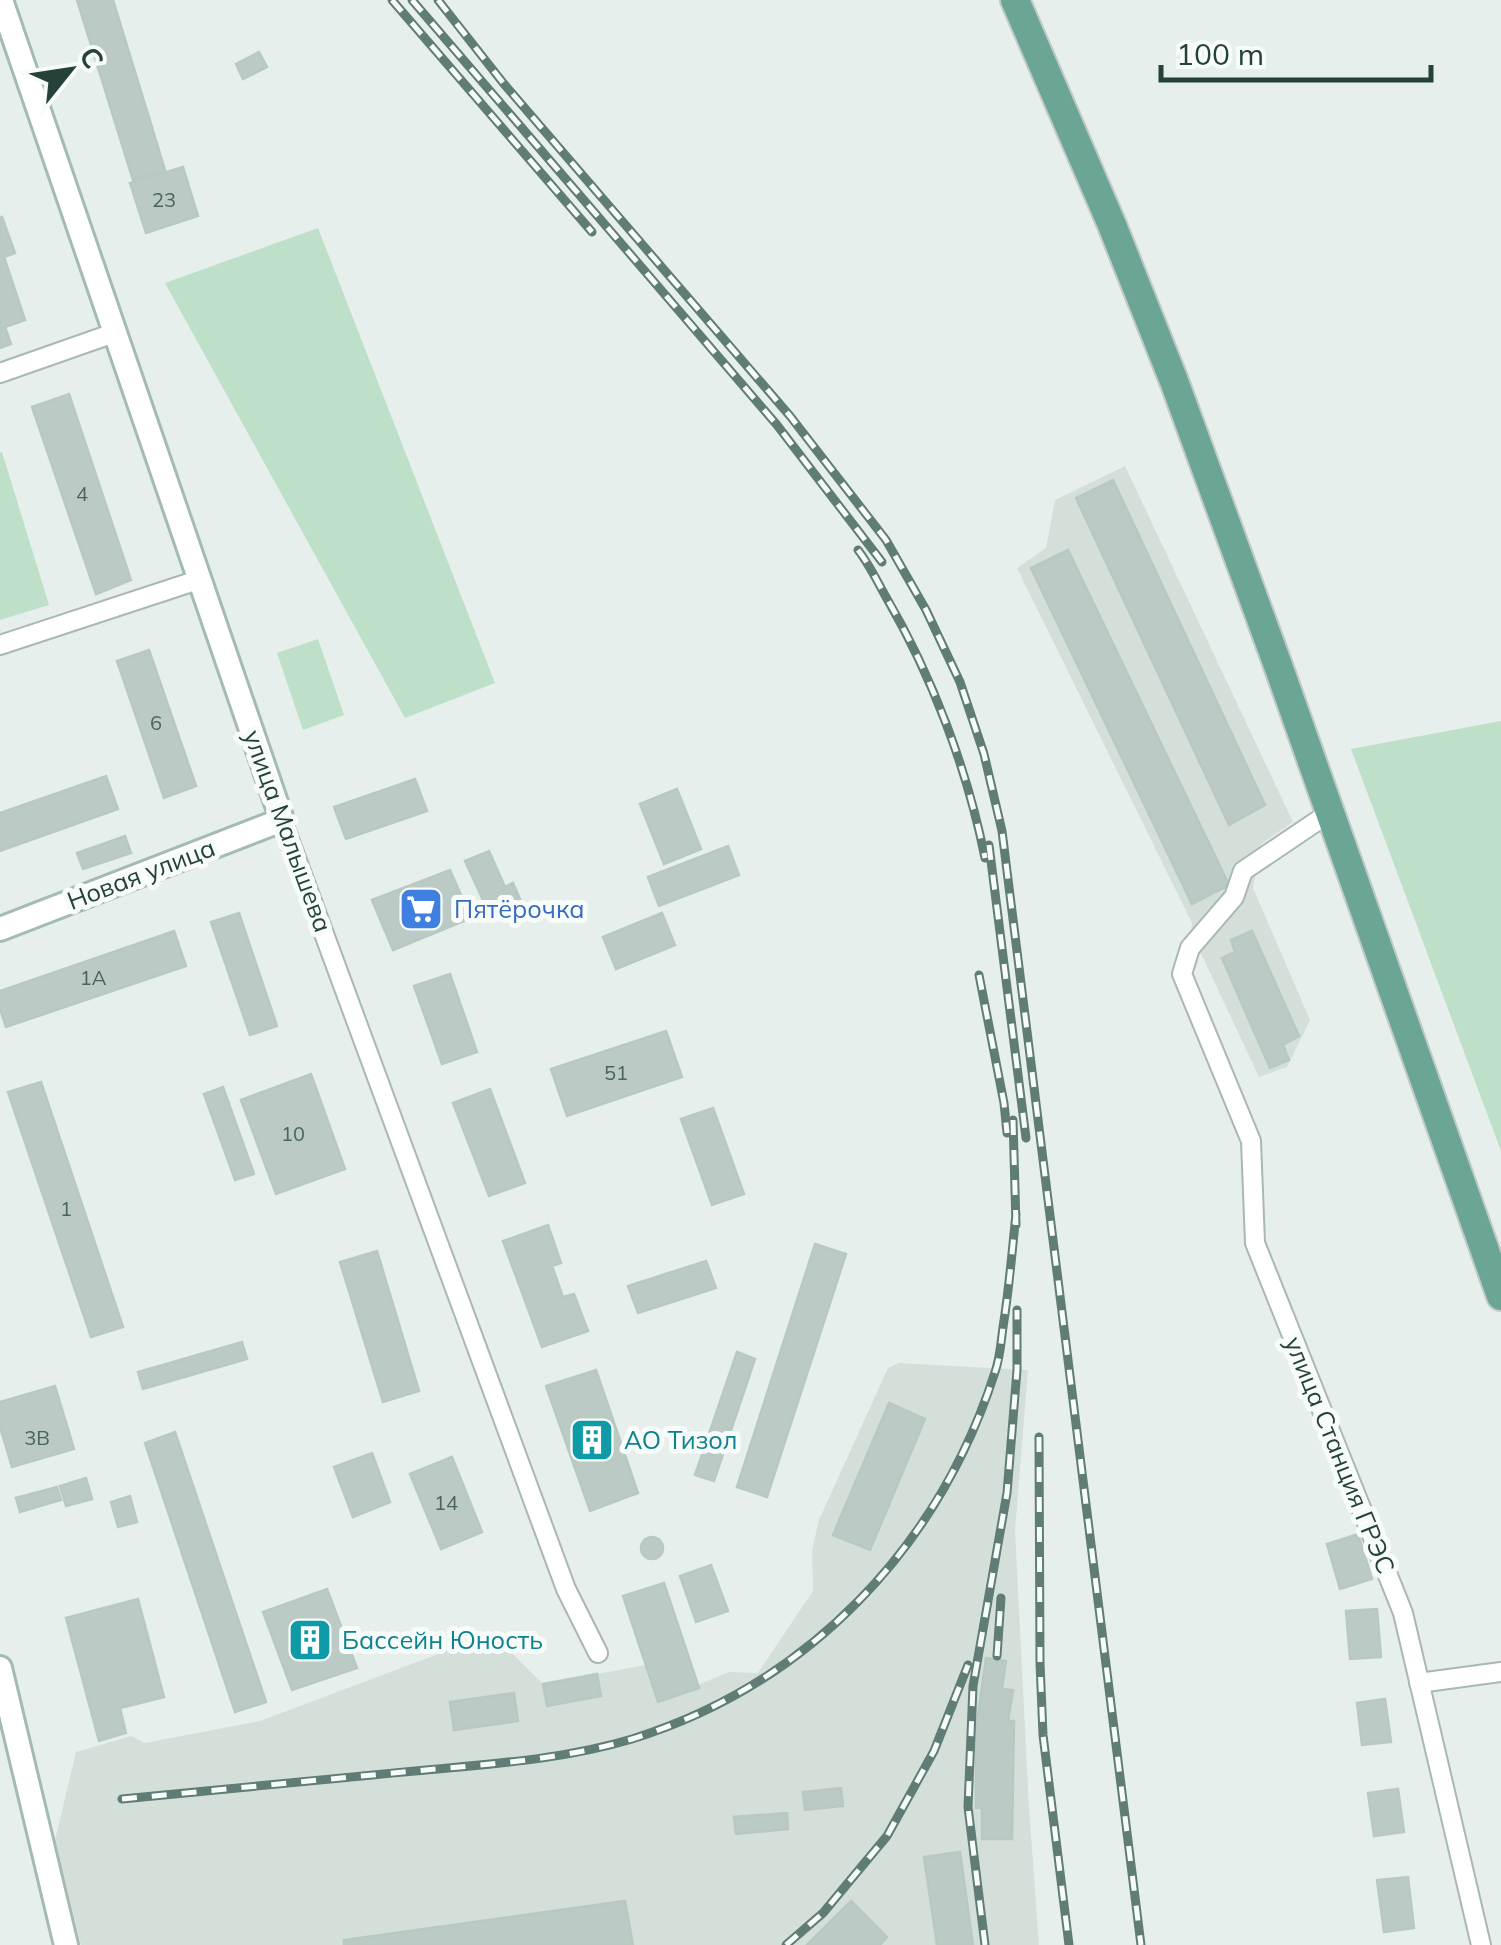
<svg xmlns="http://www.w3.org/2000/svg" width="1501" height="1945" viewBox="0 0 1501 1945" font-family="Mulish,sans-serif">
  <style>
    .built { fill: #d4dfda }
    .green { fill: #bfe0c8 }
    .building { fill: #bbcac4; stroke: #b8c9c2; stroke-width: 2.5 }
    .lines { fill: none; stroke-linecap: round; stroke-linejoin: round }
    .minor-casing { stroke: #a8b8b2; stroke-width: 22 }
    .secondary-casing { stroke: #a4bbb3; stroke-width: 28 }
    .primary-casing { stroke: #c2cac8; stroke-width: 32 }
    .minor { stroke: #fff; stroke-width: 18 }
    .secondary { stroke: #fff; stroke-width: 22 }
    .primary { stroke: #6aa596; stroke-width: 28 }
    .rail-casing { stroke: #5f7d75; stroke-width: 9 }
    .rail { stroke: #f7fbf9; stroke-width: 5; stroke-dasharray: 15; stroke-linecap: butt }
    .labels { text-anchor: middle; stroke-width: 10; stroke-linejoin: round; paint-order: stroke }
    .number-label { font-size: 20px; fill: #4a645c }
    .street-label { font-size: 25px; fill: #24423a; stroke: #f7fbf9 }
    .shop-label { font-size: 25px; fill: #366cbe; stroke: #f7fbf9; text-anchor: start }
    .culture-label { font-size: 25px; fill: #0d838f; stroke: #f7fbf9; text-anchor: start }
  </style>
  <rect width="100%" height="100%" fill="#e6efeb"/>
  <path class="built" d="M1125,466L1293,822L1261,844L1253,888L1310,1020L1287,1067L1259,1077L1191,932L1192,923L1017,568L1046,548L1055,500Z
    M899,1363L1028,1370L1015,1530L1029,1808L1039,1945H81L55,1840L76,1752L131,1736L145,1743L260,1721L486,1636L497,1638L543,1684L646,1665L659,1701L729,1672L758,1673L813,1591L812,1550L819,1520L888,1368Z"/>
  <path class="green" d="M318,228L495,683L405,718L165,283Z
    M2,452L49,605L0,620V453Z
    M318,639L344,715L303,730L277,653Z
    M1501,721V1151L1351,749Z"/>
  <path class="building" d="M77,0H113L165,170L133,180Z
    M259,52L267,67L243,79L236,64Z
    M183,167L198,216L146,233L130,183Z
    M2,217L15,253L4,257L25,320L5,327L11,344L0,348V218Z
    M69,394L131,580L96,594L32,407Z
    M1113,480L1265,805L1229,825L1076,498Z
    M1068,550L1229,885L1192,904L1031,568Z
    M149,650L196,786L164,798L117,661Z
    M106,776L118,809L0,851V813Z
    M415,779L427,811L346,839L334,807Z
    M677,789L701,849L664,864L640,804Z
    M125,836L131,853L83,869L77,853Z
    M728,846L739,875L659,906L648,877Z
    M489,851L505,887L513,883L520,899L489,913L465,861Z
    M450,870L471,918L393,950L372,900Z
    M239,913L277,1026L250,1035L211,922Z
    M662,913L675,945L616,969L603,937Z
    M174,931L186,966L6,1027L0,1009V991Z
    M1252,931L1299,1036L1283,1045L1289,1060L1270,1068L1222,958L1235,952L1231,940Z
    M450,974L477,1052L442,1064L414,986Z
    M666,1031L682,1077L567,1116L551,1069Z
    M311,1074L345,1169L276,1194L241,1100Z
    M41,1082L123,1327L91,1337L8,1092Z
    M223,1087L254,1174L235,1180L204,1094Z
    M490,1089L525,1183L489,1196L453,1103Z
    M713,1108L744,1194L712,1205L681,1119Z
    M548,1225L561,1263L552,1266L563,1297L574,1294L588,1331L542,1347L503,1241Z
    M815,1244L846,1254L767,1497L737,1487Z
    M377,1251L419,1391L383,1402L340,1262Z
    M706,1261L716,1288L638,1313L628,1286Z
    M242,1342L247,1359L143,1389L138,1372Z
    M737,1352L755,1359L714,1481L695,1475Z
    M596,1370L638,1493L590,1511L546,1386Z
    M55,1386L74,1449L12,1467L0,1427V1402Z
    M889,1403L925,1419L870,1550L833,1535Z
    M175,1432L266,1702L235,1712L145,1443Z
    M372,1453L390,1502L353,1517L334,1467Z
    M452,1457L482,1532L441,1549L410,1474Z
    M86,1478L92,1499L66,1506L60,1486Z
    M57,1487L61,1500L20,1512L16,1498Z
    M130,1496L137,1522L118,1527L111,1502Z
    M1358,1534L1372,1579L1340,1589L1327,1544Z
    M641 1548a11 11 0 1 1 22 0a11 11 0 1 1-22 0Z
    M711,1565L728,1611L696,1622L680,1576Z
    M664,1583L699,1688L658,1702L623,1596Z
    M327,1589L357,1668L292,1690L263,1612Z
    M138,1599L164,1697L120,1708L126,1733L99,1741L66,1618Z
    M1377,1609L1381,1657L1350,1659L1346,1611Z
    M986,1658L1006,1661L1002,1689L1013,1690L1008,1721H1014L1012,1839H982V1808H976V1729Z
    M597,1674L601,1696L547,1706L543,1684Z
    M514,1693L518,1721L454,1730L450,1702Z
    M1385,1699L1391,1742L1362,1745L1357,1703Z
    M841,1788L843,1806L805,1810L803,1792Z
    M1398,1789L1404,1832L1374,1836L1368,1793Z
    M787,1813L788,1829L736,1834L734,1817Z
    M960,1852L973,1945H937L924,1857Z
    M1408,1877L1414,1928L1384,1932L1377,1880Z
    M625,1901L633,1945H344V1940Z
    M851,1901L887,1937L880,1945H807Z"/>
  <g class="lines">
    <defs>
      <path id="minor" d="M0,373L114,333
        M0,645L201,579
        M1329,813L1243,871L1234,897L1190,948L1182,974L1251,1141L1255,1243L1403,1613L1481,1945
        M282,820L566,1589L598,1653
        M1419,1683L1501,1672"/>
      <path id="secondary" d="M0,929L282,820L1,0
        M0,1668L66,1945"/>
      <path id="primary" d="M1015,0L1112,225L1174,381L1280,671L1501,1296"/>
    </defs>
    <use href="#minor" class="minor-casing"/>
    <use href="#secondary" class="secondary-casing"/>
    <use href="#primary" class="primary-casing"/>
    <use href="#minor" class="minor"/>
    <use href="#secondary" class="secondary"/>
    <use href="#primary" class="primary"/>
    <defs>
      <path id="rail" d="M392,0L592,232
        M412,0L777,425L882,562
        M438,0L504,84L790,416L886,540L926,610L960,682L984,754L1002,831L1141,1945
        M858,550C869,564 877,581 886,597C932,676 967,768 985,858
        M989,845L1026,1138
        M979,975L1004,1103L1007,1133
        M1013,1120L1016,1225
        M1039,1437L1040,1663L1043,1735L1069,1945
        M997,1656L1001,1598
        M122,1799C219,1790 317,1780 415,1771C488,1764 562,1760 632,1739C809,1684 939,1547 995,1372C1000,1358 1001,1342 1003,1327C1009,1290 1012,1252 1016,1214
        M786,1945L823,1913L887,1836L934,1751L968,1665
        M985,1945L968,1807L973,1686L1007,1493L1017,1370V1310"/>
    </defs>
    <use href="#rail" class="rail-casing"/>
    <use href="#rail" class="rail"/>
  </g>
  <defs>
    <symbol id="supermarket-square" viewBox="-11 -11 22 22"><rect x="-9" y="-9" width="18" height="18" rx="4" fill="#3f7fe0" stroke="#f7fbf9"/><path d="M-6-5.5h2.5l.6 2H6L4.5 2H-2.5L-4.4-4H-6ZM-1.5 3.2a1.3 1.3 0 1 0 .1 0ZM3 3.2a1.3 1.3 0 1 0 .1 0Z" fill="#fff"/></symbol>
    <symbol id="building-square" viewBox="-11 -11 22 22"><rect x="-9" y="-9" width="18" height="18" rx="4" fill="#0f9aa8" stroke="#f7fbf9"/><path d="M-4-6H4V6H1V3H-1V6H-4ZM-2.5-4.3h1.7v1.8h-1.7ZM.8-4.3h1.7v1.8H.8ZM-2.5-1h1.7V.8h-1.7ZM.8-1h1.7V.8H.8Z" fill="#fff"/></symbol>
  </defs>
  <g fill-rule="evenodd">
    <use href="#supermarket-square" x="396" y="884" width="50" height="50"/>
    <use href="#building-square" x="567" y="1415" width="50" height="50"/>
    <use href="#building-square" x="285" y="1615" width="50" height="50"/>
  </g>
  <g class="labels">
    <g class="number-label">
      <text x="164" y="207">23</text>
      <text x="82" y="501">4</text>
      <text x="156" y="730">6</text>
      <text x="93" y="985">1А</text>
      <text x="616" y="1080">51</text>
      <text x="293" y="1141">10</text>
      <text x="66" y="1216">1</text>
      <text x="37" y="1445">3В</text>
      <text x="446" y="1510">14</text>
    </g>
    <g class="street-label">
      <text transform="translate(288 831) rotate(70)" y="9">улица Малышева</text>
      <text transform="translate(141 874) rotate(-21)" y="9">Новая улица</text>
      <text transform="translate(1340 1455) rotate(68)" y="9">улица Станция ГРЭС</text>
    </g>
    <g class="shop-label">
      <text x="454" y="918">Пятёрочка</text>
    </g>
    <g class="culture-label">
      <text x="624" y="1449">АО Тизол</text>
      <text x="342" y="1649">Бассейн Юность</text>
    </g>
  </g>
  <g transform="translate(70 70) rotate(60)" stroke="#f7fbf9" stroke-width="8" paint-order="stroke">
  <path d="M0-8L18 38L0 25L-18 38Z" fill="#24423a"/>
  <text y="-15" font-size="28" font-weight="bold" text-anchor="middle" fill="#24423a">С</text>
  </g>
  <path d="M1161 65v15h270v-15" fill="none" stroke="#24423a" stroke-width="5"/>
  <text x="1176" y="65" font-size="30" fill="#24423a" stroke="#f7fbf9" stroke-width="8" paint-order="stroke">100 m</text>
</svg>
